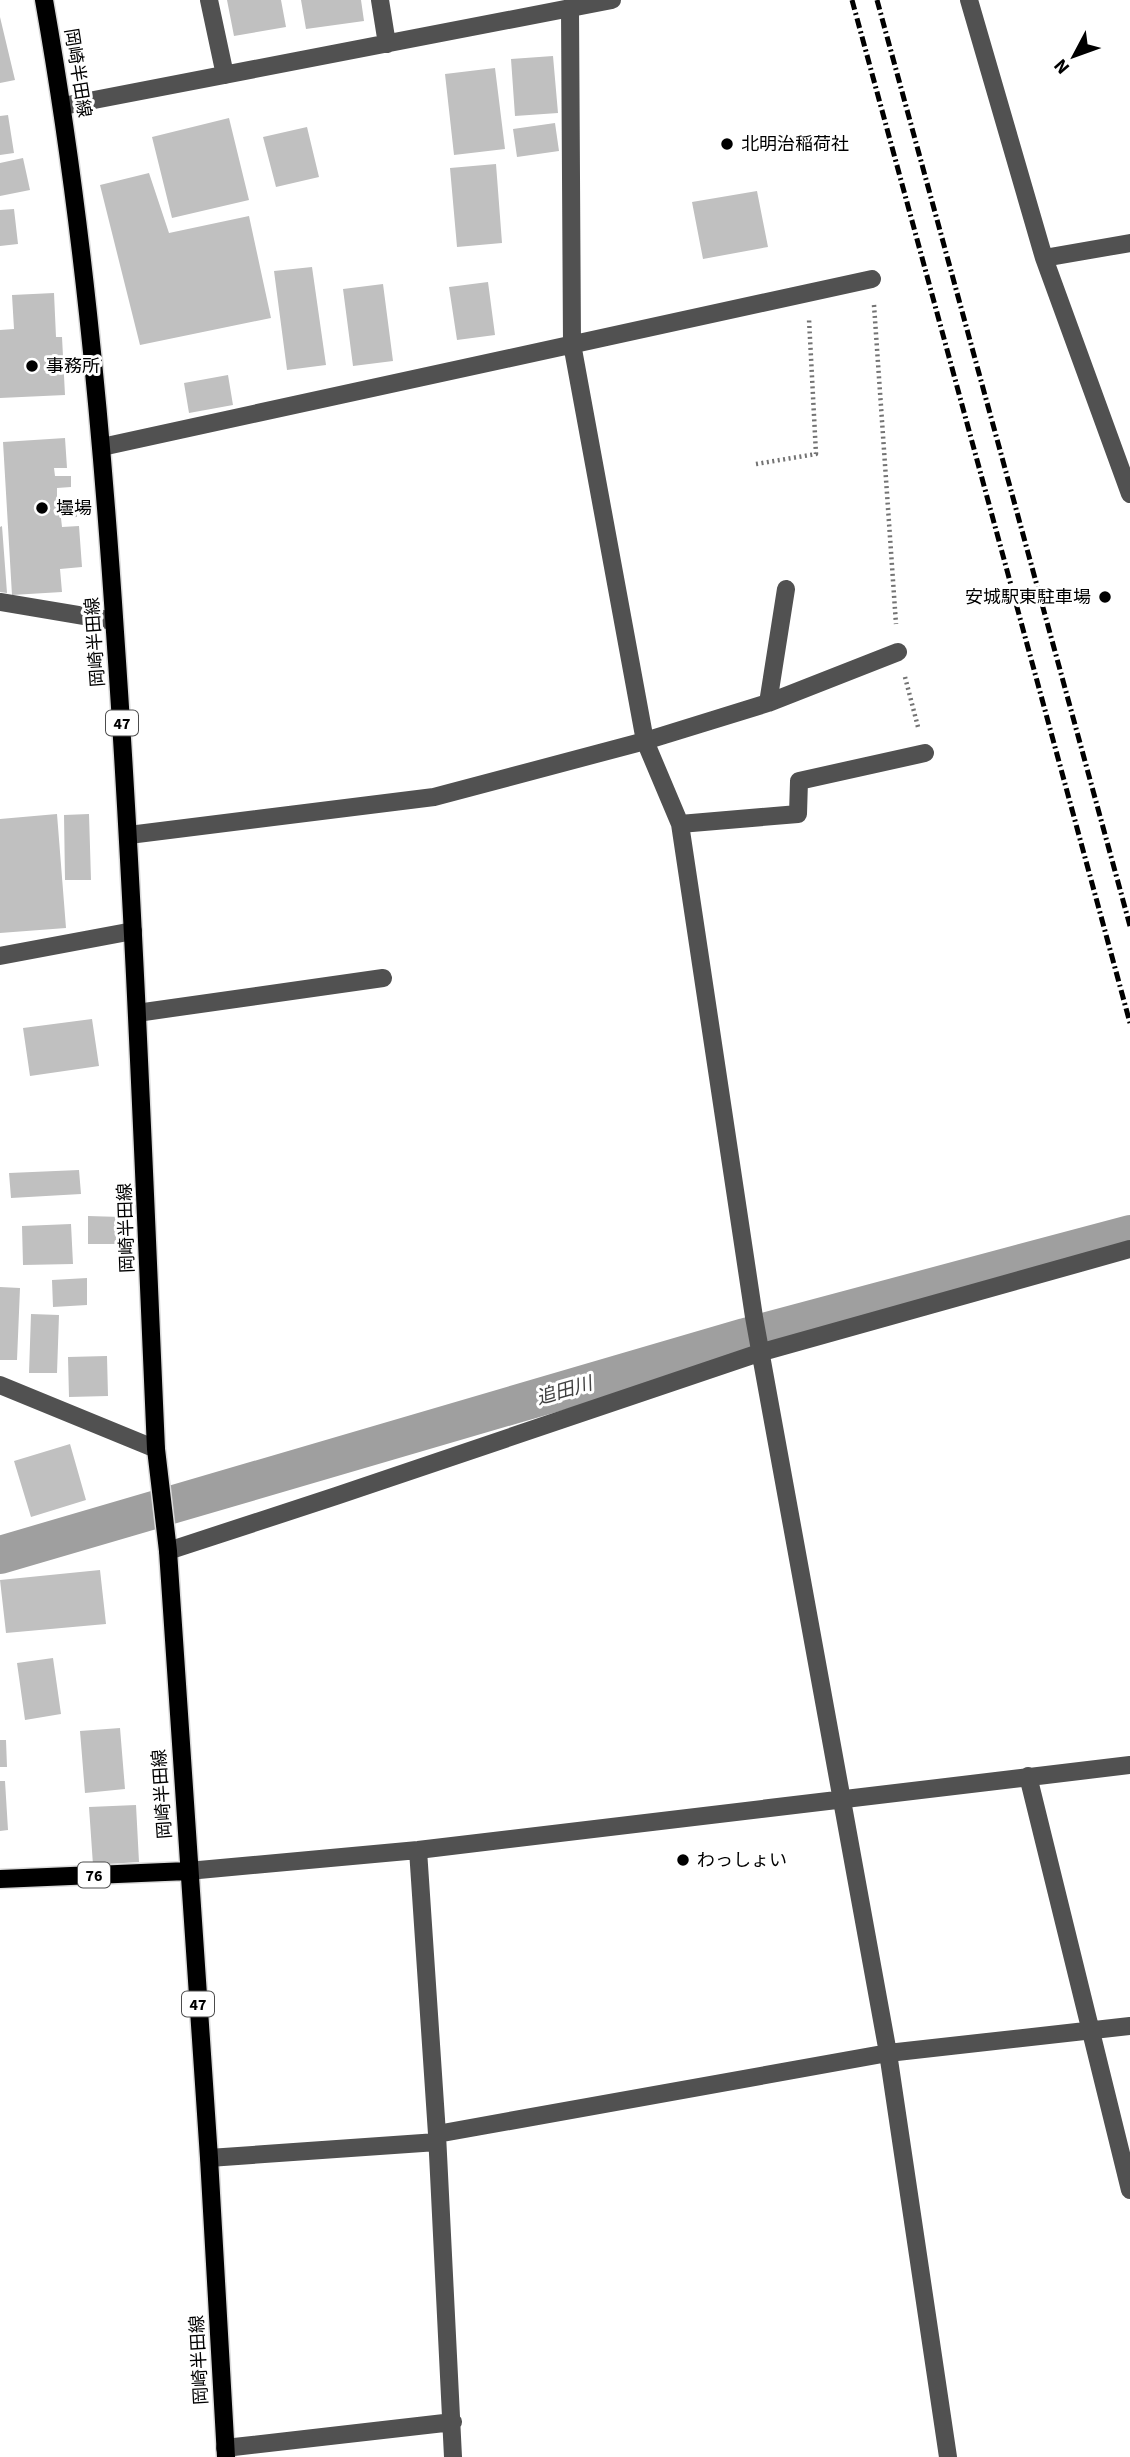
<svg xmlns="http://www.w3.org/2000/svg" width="1130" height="2457" viewBox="0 0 1130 2457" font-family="'Source Sans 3','Noto Sans JP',sans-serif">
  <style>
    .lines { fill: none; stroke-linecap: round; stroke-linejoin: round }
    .canal { stroke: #9f9f9f; stroke-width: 38 }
    .building { fill: #c0c0c0 }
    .major-casing { stroke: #dbdbdb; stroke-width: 21 }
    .path { stroke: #737373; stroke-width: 4.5; stroke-dasharray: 2 3.5; stroke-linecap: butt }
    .minor { stroke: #515151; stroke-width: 18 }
    .major { stroke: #000; stroke-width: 18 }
    .rail { stroke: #000; stroke-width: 5; stroke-dasharray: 10 3.5 2 3.5; stroke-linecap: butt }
    .poi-dot { fill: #000; stroke: #fff; stroke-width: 2.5 }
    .labels { text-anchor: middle; stroke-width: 6; stroke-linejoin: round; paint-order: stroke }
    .shield { fill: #fff; stroke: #4c4c4c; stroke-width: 2 }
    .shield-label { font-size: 16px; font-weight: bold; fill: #000 }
    .street-label { font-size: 18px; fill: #000; stroke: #fff }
    .poi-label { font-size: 18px; fill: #000; stroke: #fff; text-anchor: start }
    .water-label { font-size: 19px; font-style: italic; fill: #404040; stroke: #fff }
  </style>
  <rect width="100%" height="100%" fill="#fff"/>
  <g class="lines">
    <path class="canal" d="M0,1555L745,1337L1130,1234"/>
  </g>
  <path class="building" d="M227,0H281L286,27L234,36Z
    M301,0H361L364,21L306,29Z
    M0,17L15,80L0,83Z
    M553,56L558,113L515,116L511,59Z
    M495,68L505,149L454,155L445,74Z
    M8,115L14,153L0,155V116Z
    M229,118L249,200L172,218L152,137Z
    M555,123L559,151L517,157L513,129Z
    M307,127L319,177L276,187L263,137Z
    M23,158L30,190L0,196V163Z
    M496,164L502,243L457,247L450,168Z
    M149,173L169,233L249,216L271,318L140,345L100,185Z
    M757,191L768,247L703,259L692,202Z
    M14,209L18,244L0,246V210Z
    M312,267L326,365L287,370L274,271Z
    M488,282L495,335L457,340L449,287Z
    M383,284L393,361L353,366L343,289Z
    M54,293L56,337H62L65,395L0,398V330L14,329L12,295Z
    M228,375L233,405L189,413L184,383Z
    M65,438L67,468H54L55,476H71V487L57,488V499L76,498L77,517L61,518L62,527L79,526L82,567L60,569L62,592L12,595L3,442Z
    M2,526L7,593L0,592V527Z
    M57,814L66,928L0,933V819Z
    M89,814L91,880H65L64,815Z
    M92,1019L99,1066L30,1076L23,1028Z
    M79,1170L81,1194L11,1198L9,1173Z
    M88,1216L121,1217V1244H88Z
    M71,1224L73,1264L23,1265L22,1226Z
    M87,1278V1305L53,1307L52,1280Z
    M0,1287L20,1288L17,1360H0Z
    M31,1314L59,1315L57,1373H29Z
    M107,1356L108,1396L69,1397L68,1357Z
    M70,1444L86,1500L31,1517L14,1461Z
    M100,1570L106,1624L6,1633L0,1580Z
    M53,1658L61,1714L25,1720L17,1663Z
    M120,1728L125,1789L85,1793L80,1731Z
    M0,1740H6L7,1767H0Z
    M0,1781H5L8,1830L0,1831Z
    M136,1805L139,1862L93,1865L89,1807Z"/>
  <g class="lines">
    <defs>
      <path id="major" d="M44,0C81,209 101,420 115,632C134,904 144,1177 156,1449L168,1551L209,2158L226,2457
        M0,1879L188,1871"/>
    </defs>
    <use href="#major" class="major-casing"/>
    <path class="path" d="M874,305L896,624
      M756,464L816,454L809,319
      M905,677L918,727"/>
    <path class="minor" d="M209,0L225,75
      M380,0L387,44
      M969,0L1044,258L1130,494
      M570,9L572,344L645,741L680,824L754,1317L888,2053L948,2457
      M63,106L612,0
      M1044,258L1130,243
      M102,447L872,279
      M0,602L114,621
      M768,703L786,589
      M680,824L798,814L799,781L925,753
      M129,835L434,797L645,741L768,703L898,652
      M0,956L133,931
      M137,1013L383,978
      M0,1385L156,1449
      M168,1551L336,1496L762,1352L1130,1249
      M1028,1776L1130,2190
      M418,1850L437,2134L453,2457
      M188,1871L418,1850L1130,1765
      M437,2134L888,2053L1130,2026
      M209,2158L437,2142
      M225,2448L453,2422"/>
    <use href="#major" class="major"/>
    <path class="rail" d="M852,0L1130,1023
      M877,0L1130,926"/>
  </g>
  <g class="poi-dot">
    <circle cx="727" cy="144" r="7"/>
    <circle cx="32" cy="366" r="7"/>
    <circle cx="42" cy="508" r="7"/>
    <circle cx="1105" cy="597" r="7"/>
    <circle cx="683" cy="1860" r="7"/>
  </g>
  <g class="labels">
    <g class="shield">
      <rect x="106" y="710.5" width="32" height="25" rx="5"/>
      <rect x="78" y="1862.5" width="32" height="25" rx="5"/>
      <rect x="182" y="1991.5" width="32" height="25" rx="5"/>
    </g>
    <g class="shield-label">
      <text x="122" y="729">47</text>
      <text x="94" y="1881">76</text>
      <text x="198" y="2010">47</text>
    </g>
    <g class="street-label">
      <text transform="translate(78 73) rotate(81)" y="6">岡崎半田線</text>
      <text transform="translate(95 642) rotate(-94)" y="6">岡崎半田線</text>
      <text transform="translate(126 1228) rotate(-92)" y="6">岡崎半田線</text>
      <text transform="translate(162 1794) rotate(-94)" y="6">岡崎半田線</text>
      <text transform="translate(199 2360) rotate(-93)" y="6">岡崎半田線</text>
    </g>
    <g class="poi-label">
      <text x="741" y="150">北明治稲荷社</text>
      <text x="46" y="372">事務所</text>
      <text x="56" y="514">壜場</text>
      <text x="1091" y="603" text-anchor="end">安城駅東駐車場</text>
      <text x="697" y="1866">わっしょい</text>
    </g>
    <g class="water-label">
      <text transform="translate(564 1390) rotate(-16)" y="7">追田川</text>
    </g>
  </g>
  <g transform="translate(1074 56) rotate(229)" stroke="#ffffff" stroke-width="5" paint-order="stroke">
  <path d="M0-5L12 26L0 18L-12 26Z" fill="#000000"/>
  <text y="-10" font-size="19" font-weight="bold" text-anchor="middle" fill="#000000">N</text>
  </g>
</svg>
